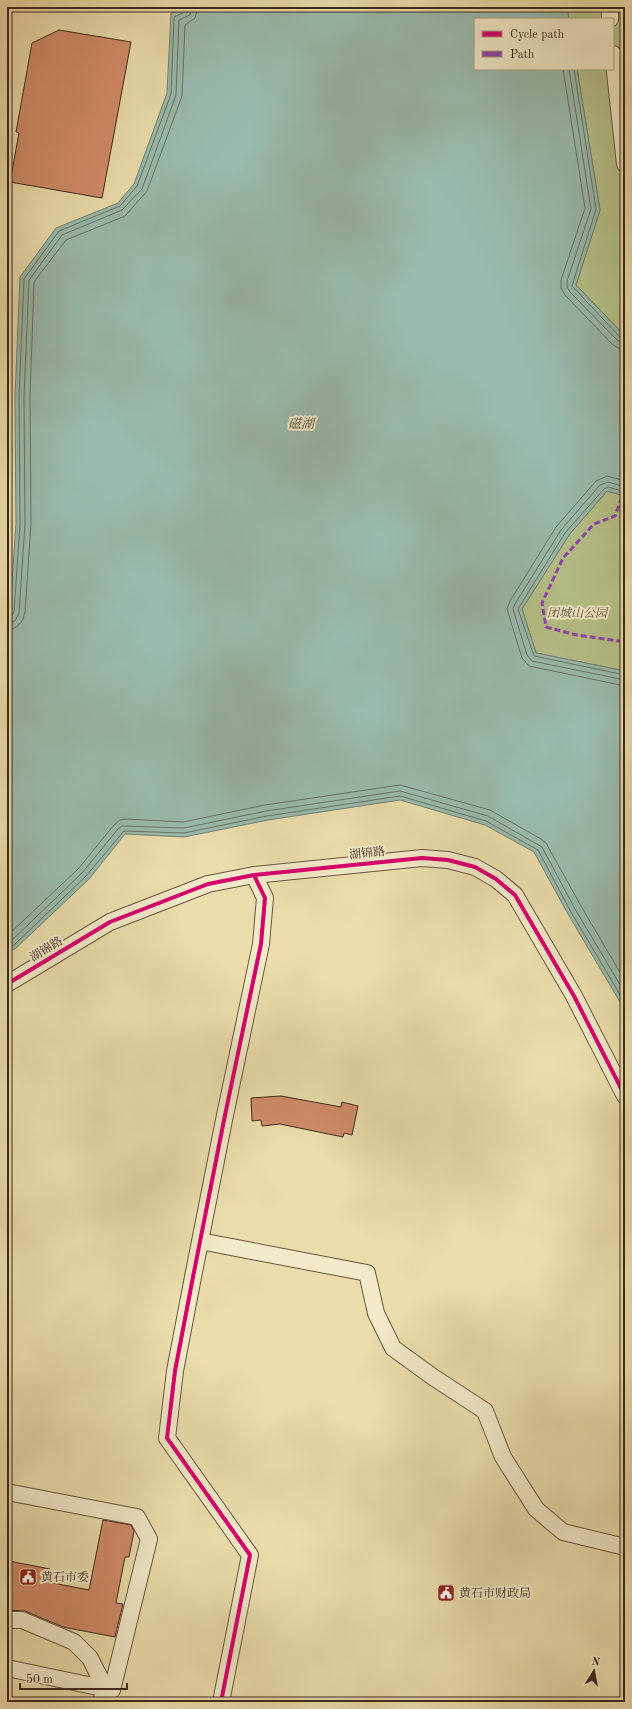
<svg xmlns="http://www.w3.org/2000/svg" width="632" height="1709" viewBox="0 0 632 1709" font-family="'Old Standard TT','Noto Serif SC',serif">
  <style>
    .green { fill: #b6c189; stroke: #797554 }
    .water { fill: #98bbad; stroke: #738174 }
    .lines { fill: none; stroke-linecap: round; stroke-linejoin: round }
    .shore { stroke: #6a7266; stroke-width: 1 }
    .building { fill: #d08b68; stroke: #3c291e }
    .minor-casing { stroke: #685641; stroke-width: 18 }
    .minor { stroke: #f1e9c8; stroke-width: 16 }
    .quiet { stroke: #8e44ad; stroke-width: 3; stroke-dasharray: 6 3; stroke-linecap: butt }
    .cycleway-casing { stroke: #f1e9c8; stroke-width: 6 }
    .cycleway { stroke: #d6006c; stroke-width: 4 }
    .labels { text-anchor: middle; stroke-width: 4; stroke-linejoin: round; paint-order: stroke }
    .park-label { font-size: 12px; font-style: italic; fill: #5a4f39; stroke: #f1e9c8 }
    .street-label { font-size: 12px; fill: #3c291e; stroke: #f1e9c8 }
    .poi-label { font-size: 12px; fill: #3c291e; stroke: #f1e9c8; text-anchor: start }
    .water-label { font-size: 13px; font-style: italic; fill: #534e42; stroke: #f1e9c8 }
  </style>
  <rect width="100%" height="100%" fill="#eaddab"/>
  <filter id="stains"><feTurbulence type="fractalNoise" baseFrequency=".005" numOctaves="4"/><feColorMatrix values="0 0 0 0 .2 0 0 0 0 .09 0 0 0 0 .02 0 0 0 .5 -.17"/></filter>
  <radialGradient id="worn" r=".72"><stop offset=".6" stop-color="#630" stop-opacity="0"/><stop offset="1" stop-color="#630" stop-opacity=".3"/></radialGradient>
  <path class="green" d="M567,7H625V336L576,285L600,210L577,69H613V19H569Z
    M607,491L625,496V671L536,653L522,609L569,535Z"/>
  <path class="water" d="M189,7H567L569,19H475V69H577L600,210L576,285L625,336V496L607,491L569,535L522,609L536,653L625,671V1013L620,1002L568,914L534,852L485,825L400,800L268,820L184,837L125,834L89,879L15,949L7,952V619L10,611L16,524L15,396L20,277L56,228L118,203L134,184L167,93L171,13Z"/>
  <g class="lines">
    <path class="shore" d="M563,69L585,208L561,280V288L565,295L613,345L618,348L625,349
      M569,69L591,209L567,281V287L570,292L617,340L625,343
      M574,69L596,209L572,286L620,337L625,338
      M625,481L607,476L596,481L556,527L510,601L507,609L522,658L529,666L625,686
      M625,487L608,482L600,485L561,530L515,604L513,609L527,655L532,661L625,680
      M625,492L608,487L604,489L565,533L518,609L534,656L625,675
      M7,618L11,617L14,612L20,524L19,396L24,279L59,231L120,206L137,186L171,94L174,17L185,12L187,7
      M7,623L15,621L19,613L25,524L24,397L29,280L62,235L122,210L142,189L176,95L179,20L190,15L192,7
      M7,630C18,629 23,622 25,612L31,524L30,397L34,282L66,240L125,216L147,191L182,96L185,25L195,18L198,7
      M7,936L78,869L114,825L120,820L126,819L183,822L265,805L400,785L490,810L541,839L546,843L581,906L625,981
      M7,943L11,941L82,873L118,829L122,826L184,828L266,811L400,791L488,816L542,847L575,909L625,993
      M7,948L14,945L86,876L124,831L184,833L267,816L400,796L486,821L538,850L571,912L625,1003"/>
  </g>
  <path class="building" d="M59,30L131,42L102,198L10,182L19,133L16,132L32,43Z
    M281,1096L341,1107L342,1102L358,1106L352,1135L344,1133L343,1137L280,1124L262,1126L261,1120L252,1121L251,1098Z
    M103,1520L131,1525L134,1531L129,1557H125L116,1603L123,1604L115,1637L63,1627L25,1611L7,1610V1572L9,1561L50,1569L48,1582L89,1590Z"/>
  <g class="lines">
    <defs>
      <path id="minor" d="M610,19V7
        M613,54L625,164
        M7,984L110,922L208,884L254,875L422,858L448,860L475,867L496,879L515,895L574,996L625,1096
        M200,1241L367,1273L376,1313L393,1348L433,1377L485,1411L503,1457L536,1509L563,1532L625,1547
        M7,1492L137,1517L149,1539L112,1690L7,1668
        M7,1620H22L74,1642L90,1658L105,1688L101,1702
        M221,1702L250,1555L167,1438L175,1371L193,1277L224,1120L261,944L265,898L254,875"/>
    </defs>
    <use href="#minor" class="minor-casing"/>
    <use href="#minor" class="minor"/>
    <path class="quiet" d="M625,489L615,516L594,524L563,558L542,603L546,627L577,635L625,642"/>
    <defs>
      <path id="cycleway" d="M7,984L110,922L208,884L254,875L422,858L448,860L475,867L496,879L515,895L574,996L625,1096
        M221,1702L250,1555L167,1438L175,1371L193,1277L224,1120L261,944L265,898L254,875"/>
    </defs>
    <use href="#cycleway" class="cycleway-casing"/>
    <use href="#cycleway" class="cycleway"/>
  </g>
  <defs>
    <symbol id="civic-square" viewBox="-11 -11 22 22"><rect x="-9" y="-9" width="18" height="18" rx="4" fill="#8f2418" stroke="#f1e9c8"/><path d="M-.6-6.5H3V-4.5H.6V-3L4-1V1h2V6H-6V1h2V-1L-.6-3ZM-1.2 2.5V6h2.4V2.5Z" fill="#fff"/></symbol>
  </defs>
  <g fill-rule="evenodd">
    <use href="#civic-square" x="18" y="1567" width="20" height="20"/>
    <use href="#civic-square" x="436" y="1583" width="20" height="20"/>
  </g>
  <g class="labels">
    <g class="park-label">
      <text x="577" y="617">团城山公园</text>
    </g>
    <g class="street-label">
      <text transform="translate(367 853) rotate(-6)" y="4">湖锦路</text>
      <text transform="translate(46 949) rotate(-31)" y="4">湖锦路</text>
    </g>
    <g class="poi-label">
      <text x="41" y="1581">黄石市委</text>
      <text x="459" y="1597">黄石市财政局</text>
    </g>
    <g class="water-label">
      <text x="301" y="428">磁湖</text>
    </g>
  </g>
  <rect width="632" height="1709" fill="none" stroke="#eaddab" stroke-width="24"/>
  <rect x="8" y="8" width="616" height="1693" fill="none" stroke="#3c291e" stroke-width="2"/>
  <rect x="12" y="12" width="608" height="1685" fill="none" stroke="#3c291e"/>
  <rect x="474" y="18" width="140" height="52" fill="#f1e9c8" stroke="#a99c84"/>
  <rect x="482" y="31" width="20" height="6" fill="#d6006c" stroke="#a99c84"/>
  <text x="510" y="38" font-size="12" fill="#3c291e">Cycle path</text>
  <rect x="482" y="51" width="20" height="6" fill="#8e44ad" stroke="#a99c84"/>
  <text x="510" y="58" font-size="12" fill="#3c291e">Path</text>
  <g transform="translate(594 1671) rotate(11)" stroke="#f1e9c8" stroke-width="3" paint-order="stroke">
  <path d="M0-3L7 15L0 10L-7 15Z" fill="#3c291e"/>
  <text y="-6" font-size="11" font-weight="bold" text-anchor="middle" fill="#3c291e">N</text>
  </g>
  <path d="M20 1683v6h107v-6" fill="none" stroke="#3c291e" stroke-width="2"/>
  <text x="26" y="1683" font-size="12" fill="#3c291e" stroke="#f1e9c8" stroke-width="3" paint-order="stroke">50 m</text>
  <rect width="100%" height="100%" filter="url(#stains)"/>
  <rect width="100%" height="100%" fill="url(#worn)"/>
</svg>
